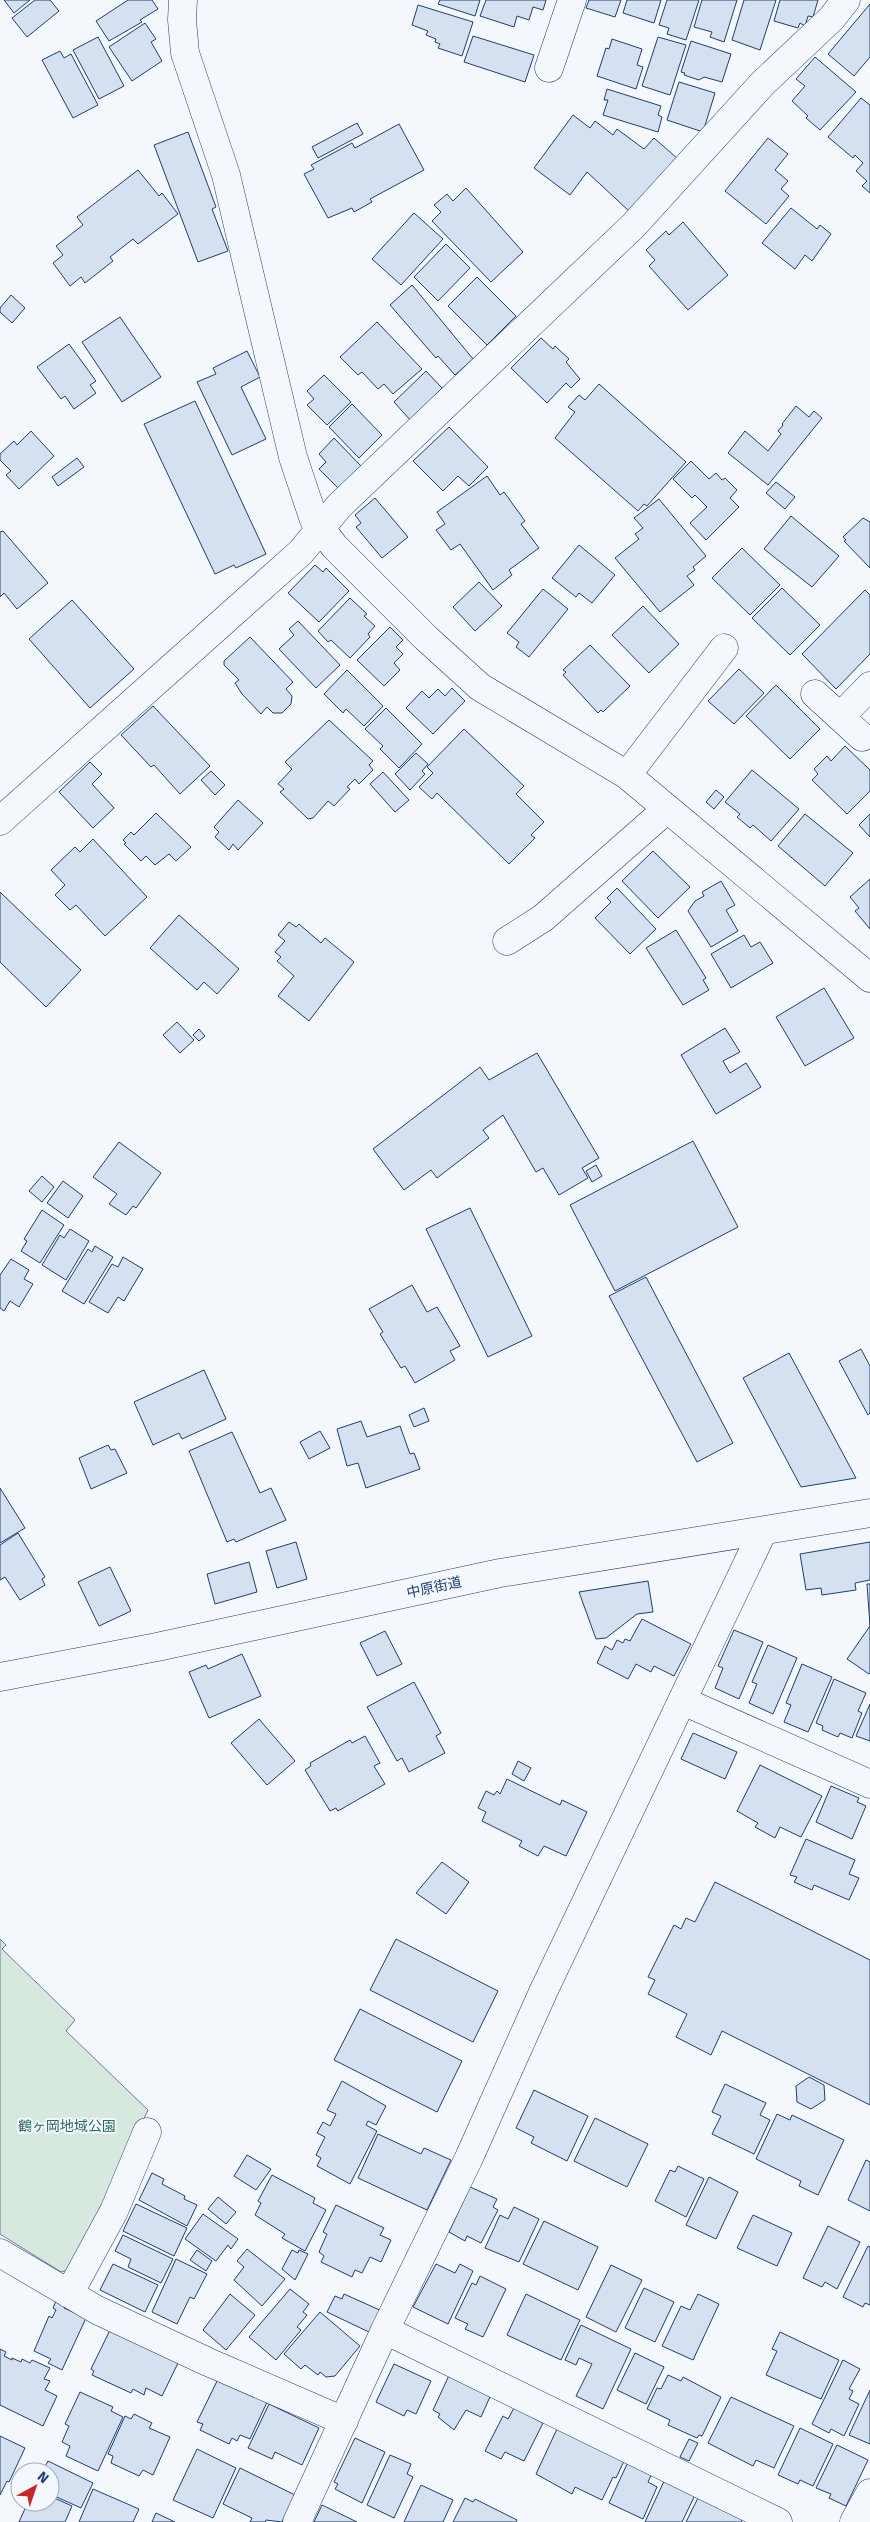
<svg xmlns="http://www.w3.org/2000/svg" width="870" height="2522" viewBox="0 0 870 2522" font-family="'Fira Sans','Noto Sans JP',sans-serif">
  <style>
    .green { fill: #d7e8df; stroke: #687fa3 }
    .building { fill: #d5e0f0; stroke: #1d3f73 }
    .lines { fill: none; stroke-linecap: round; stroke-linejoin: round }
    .minor-casing { stroke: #1d3f73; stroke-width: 29 }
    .major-casing { stroke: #1d3f73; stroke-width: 29 }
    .minor { stroke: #f4f7fb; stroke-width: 28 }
    .major { stroke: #f4f7fb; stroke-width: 28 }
    .labels { text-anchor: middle; stroke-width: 4; stroke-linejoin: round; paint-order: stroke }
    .street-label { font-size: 14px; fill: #1d3f73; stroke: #f4f7fb }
    .park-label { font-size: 14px; fill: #2c6c60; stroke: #f4f7fb }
  </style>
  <rect width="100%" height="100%" fill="#f4f7fb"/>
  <path class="green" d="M0,1939L6,1945L2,1949L75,2020L66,2031L148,2110L74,2268L61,2272L0,2234Z"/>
  <path class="building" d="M4,0H30L14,13Z
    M35,0H50L59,11L27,37L12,18Z
    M128,0H152L158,9L140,20L142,22L109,41L96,21Z
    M440,0H439H480L475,16L438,4Z
    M486,0H546L543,10L533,7L529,20L517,16L514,27L480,16Z
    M589,0H621L615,17L586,8Z
    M627,0H661L654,23L623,13Z
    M667,0H699L686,40L667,34L669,28L659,25Z
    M702,0H737L724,42L710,37L712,32L694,27Z
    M744,0H776L760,50L732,40Z
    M780,0H818L813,17L808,16L805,26L800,23L798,28L774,21Z
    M870,4V57L854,76L828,54Z
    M418,5L473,22L462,56L438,48L440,44L435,42L436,39L426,35L428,31L412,25Z
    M145,23L156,39L151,42L162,61L132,81L109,47Z
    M473,36L534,55L525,82L464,62Z
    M98,37L124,86L99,99L73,50Z
    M658,37L686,45L670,95L642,86Z
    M612,39L642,49L637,65L643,67L636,89L597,76L606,48L609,49Z
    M691,41L731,54L722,82L704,77L699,80L684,75L685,73L681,72Z
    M60,51L64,58L71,54L98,105L73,118L42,60Z
    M815,57L856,92L820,130L806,118L808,116L792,101L805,86L796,79Z
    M679,82L715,93L703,132L667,120Z
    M607,89L661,106L658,115L662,117L658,132L603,115L608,100H604Z
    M861,98L870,105V193L862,186L867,181L856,171L863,163L855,155L853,158L828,137Z
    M573,115L590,128L595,121L613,135L617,129L644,149L654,138L678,159L630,212L587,172L570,195L534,168Z
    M357,123L363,134L318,158L312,147Z
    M399,124L424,170L370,199L372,202L354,212L352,208L328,218L304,174L314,169L311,165L352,143L355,148Z
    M188,132L216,207L212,209L228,251L198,262L154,145Z
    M768,138L788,154L775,170L788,181L781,189L789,196L766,224L725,191Z
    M138,170L159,196L162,193L178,214L138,244L133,239L110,257L113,261L85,283L81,277L70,286L53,263L63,255L56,246L83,225L77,217Z
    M466,188L523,252L491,282L432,221L441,212L434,205L447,194L453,201Z
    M791,208L817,229L820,225L831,234L812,261L805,255L795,269L762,243Z
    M414,213L443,239L401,285L372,259Z
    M683,222L728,275L688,310L649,266L655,260L646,250L666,231L669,235Z
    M446,244L470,268L438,301L414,277Z
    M477,277L516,316L487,345L448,306Z
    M412,285L473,359L455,375L438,356L436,358L390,305Z
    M11,295L25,308L12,323L0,312V308Z
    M120,317L161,377L122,402L82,342Z
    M377,322L422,369L393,394L384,384L378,389L362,372L358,375L340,357Z
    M541,338L553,349L555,346L569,359L566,362L580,379L571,388L566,383L547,403L511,368Z
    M69,344L96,381L90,385L96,393L74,409L65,396L61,399L37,367Z
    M247,351L260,377L241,387L266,439L232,455L197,382L216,374L213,368Z
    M426,371L442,388L411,421L394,402Z
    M324,375L351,402L327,425L307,405L314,399L307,391Z
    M599,384L686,462L647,506L644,504L638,511L555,438L575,412L568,407L579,395L585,400Z
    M195,401L266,554L236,568L234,565L215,574L144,424Z
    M352,404L382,435L359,458L329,427Z
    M796,406L809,417L814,411L822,418L768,485L728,453L745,431L768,451L781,434L778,431L783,425L782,424Z
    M449,427L488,467L469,486L458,476L443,491L413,461Z
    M31,431L54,456L19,489L6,475L11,471L0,460V454L14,441L17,445Z
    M334,438L361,466L338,488L319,469L326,462L319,454Z
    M77,458L84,467L58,486L52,477Z
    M691,461L709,479L716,473L722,480L725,478L737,490L730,498L739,507L706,540L690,523L707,507L695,495L692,498L673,479Z
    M487,476L500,495L504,492L525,521L521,524L539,548L509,570L512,575L493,590L460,544L451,550L436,530L445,524L437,512Z
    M776,482L795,497L785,509L766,493Z
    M375,498L408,537L382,558L356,527L361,523L355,515Z
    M659,499L706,556L693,567L695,570L687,576L694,585L660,612L615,558L639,539L635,534L643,528L634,518Z
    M791,516L839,556L812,587L764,549Z
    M863,518L870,522V568L844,541L846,540L843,537Z
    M3,531L48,583L17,609L4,593L0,597V532Z
    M579,545L615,575L592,603L579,593L576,597L552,578Z
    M742,548L780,585L750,615L712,578Z
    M315,565L323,572L326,568L349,591L319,622L288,593Z
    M479,582L502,606L475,631L453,607Z
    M782,588L820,625L790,655L752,618Z
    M543,589L568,609L529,657L516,647L519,642L507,633Z
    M865,590L870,595V654L836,689L802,654Z
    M350,598L367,614L364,616L375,626L368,634L370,637L350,658L331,640L328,642L318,631Z
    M72,600L134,669L90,708L29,639Z
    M643,606L679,644L649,673L612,635Z
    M298,621L340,665L316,688L279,649L294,635L289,629Z
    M390,627L403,640L396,647L403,654L394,663L400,670L384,686L357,660Z
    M250,637L293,682L286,689L292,696L291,704L282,713H273L267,707L261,714L242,694L235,683L239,680L224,665V661Z
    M590,645L630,686L603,712L601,710L598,713L563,675L566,672L563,670Z
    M739,669L764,693L734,724L708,701Z
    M347,670L383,706L364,726L346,709L343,713L324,694Z
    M776,685L820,729L790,759L746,716Z
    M452,688L465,701L433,734L406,708L422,691L429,698L438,689L445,696Z
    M153,706L210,766L180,794L154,765L151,767L121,735Z
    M386,708L422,744L399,768L380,749L383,746L365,729Z
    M329,720L373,761L369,765L373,770L359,784L355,779L347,787L350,789L334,806L328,801L313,818L308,819L280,792L284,789L278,784L292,769L285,762Z
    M464,729L524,786L516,794L544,822L531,835L535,838L509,864L437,793L432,799L419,787L433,773L427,767Z
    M845,746L870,770V791L847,814L812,780L818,774L814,769L827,756L831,761Z
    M416,753L428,764L422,771L425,774L410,790L395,774Z
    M90,762L102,774L92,784L114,808L93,828L59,792Z
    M752,770L799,809L771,841L753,825L750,828L737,817L740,814L725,802Z
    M211,771L225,785L215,795L201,780Z
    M383,772L409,800L395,812L370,784Z
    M716,790L724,797L714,809L706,802Z
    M238,800L263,823L238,850L233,844L229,850L215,837L219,832L214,827Z
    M156,813L191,847L176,861L169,854L155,865L146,856L141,861L124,844L126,843L123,840L131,832L134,835Z
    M805,814L853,853L825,886L778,846Z
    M870,814V837L859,825Z
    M93,839L147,897L105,936L76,905L70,910L55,895L65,885L51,870L75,847L80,852Z
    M653,851L690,887L658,918L622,881Z
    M870,879V929L855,911L859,908L850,897Z
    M721,881L735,905L726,910L738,931L711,947L688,911L695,901L704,896L702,892Z
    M617,888L656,929L630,954L595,918L611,902L607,898Z
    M0,892L81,970L46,1007L0,962Z
    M179,915L239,969L217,994L204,982L197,990L150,948Z
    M289,922L296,927L299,924L321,943L325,938L354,962L309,1021L278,996L294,976L277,961L281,957L275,952L285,941L278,935Z
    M676,930L706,978L703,980L709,990L683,1005L646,948Z
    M744,935L751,947L760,942L773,963L731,988L711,954Z
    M824,988L854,1038L805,1066L776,1017Z
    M177,1022L194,1040L180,1053L163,1035Z
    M725,1028L740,1052L723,1061L730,1073L746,1063L761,1087L716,1114L681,1055Z
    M199,1029L205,1036L199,1041L193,1035Z
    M537,1053L599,1158L582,1168L588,1178L559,1195L543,1168L536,1172L503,1115L483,1130L489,1138L437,1178L431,1170L404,1190L373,1149L480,1067L489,1080Z
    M693,1141L738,1227L615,1291L570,1205Z
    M119,1142L161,1173L136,1208L133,1206L126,1215L109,1204L117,1194L93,1177Z
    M596,1165L602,1176L592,1182L586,1171Z
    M42,1176L54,1187L42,1202L29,1191Z
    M63,1181L83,1196L68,1218L47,1203Z
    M470,1208L532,1336L488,1357L426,1229Z
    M42,1210L64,1225L40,1263L21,1251L27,1241L24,1239Z
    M70,1229L89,1241L66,1280L42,1265L60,1235L64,1238Z
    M95,1246L113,1257L84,1304L62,1291L88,1249L92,1252Z
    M123,1257L143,1269L124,1301L118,1297L108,1313L89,1302L112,1264L118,1267Z
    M11,1259L29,1270L24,1279L33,1284L19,1307L10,1301L4,1311L0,1308V1275Z
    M646,1277L733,1443L697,1462L609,1296Z
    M412,1285L427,1312L437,1307L460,1346L450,1351L455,1360L415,1383L405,1366L401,1368L380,1334L383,1332L369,1309Z
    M861,1349L870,1366V1413L868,1415L839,1361Z
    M789,1353L856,1478L801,1487L743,1378Z
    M204,1370L226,1419L182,1439L179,1433L153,1445L134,1402Z
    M424,1408L429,1421L414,1427L409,1415Z
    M361,1421L367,1437L400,1426L410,1454L414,1453L420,1469L366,1488L358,1463L347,1466L337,1429Z
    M320,1431L330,1448L309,1459L300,1442Z
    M232,1432L260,1493L271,1488L286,1520L236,1542L234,1539L227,1542L189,1451Z
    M108,1445L111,1450L115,1449L127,1473L91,1489L79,1458Z
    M0,1488L25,1528L0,1543Z
    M18,1533L45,1577L42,1579L45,1585L20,1600L5,1577L0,1580V1545Z
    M296,1542L307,1579L277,1588L266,1551Z
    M870,1542V1580L855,1583L856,1590L822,1595L821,1588L806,1590L800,1554Z
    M249,1562L257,1592L215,1604L207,1574Z
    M110,1567L131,1611L99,1626L78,1582Z
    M648,1581L653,1612L637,1614L606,1638L596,1639L579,1592Z
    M867,1584H870V1673L869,1674L847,1659L870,1626Z
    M642,1619L691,1644L674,1676L654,1666L651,1672L636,1664L628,1679L597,1663L605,1646L612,1650L617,1640L623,1643L625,1639L630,1641Z
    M734,1630L763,1642L739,1699L715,1688L723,1668L718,1666Z
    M385,1631L402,1664L377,1676L360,1643Z
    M768,1645L797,1658L773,1714L749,1703L757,1684L752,1682Z
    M242,1654L261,1696L209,1718L189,1672L206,1665L208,1669Z
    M802,1664L832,1677L808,1732L784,1722L791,1705L786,1703Z
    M834,1679L866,1693L858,1711L862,1713L852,1738L840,1733L838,1737L822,1730L823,1726L816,1723Z
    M414,1682L441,1733L436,1736L445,1753L409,1772L402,1758L397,1761L367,1707Z
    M870,1704V1741L856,1736Z
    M259,1719L295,1761L267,1785L231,1743Z
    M693,1733L737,1752L725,1779L681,1759Z
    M365,1736L380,1763L374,1766L385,1784L338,1811L336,1808L330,1811L305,1770L311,1766L310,1763L350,1740L352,1743Z
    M518,1761L531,1768L524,1781L512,1774Z
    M760,1765L822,1796L801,1837L780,1827L775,1838L755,1827L758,1823L737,1811Z
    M507,1779L560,1805L562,1800L587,1812L566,1856L544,1846L538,1856L519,1846L522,1841L482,1821L486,1812L478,1808L486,1791L494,1795L497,1791L500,1794Z
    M831,1786L859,1798L857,1802L866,1806L852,1839L816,1822Z
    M806,1839L855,1860L849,1874L859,1878L849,1900L814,1885L812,1890L794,1882L797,1877L790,1875Z
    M442,1862L469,1882L446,1914L416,1893Z
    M715,1882L870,1960V2105L722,2031L711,2055L676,2037L687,2014L648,1994L655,1980L648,1977L674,1925L681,1929L686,1918L695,1922Z
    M396,1939L498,1991L473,2042L370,1990Z
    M360,2009L462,2061L437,2112L334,2060Z
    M809,2077L824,2085L825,2100L811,2109L797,2102L796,2086Z
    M342,2081L386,2106L376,2125L368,2121L366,2125L377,2131L350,2184L317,2166L321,2158L316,2155L325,2137L317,2133L323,2122L330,2126L336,2114L327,2110Z
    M725,2084L766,2103L760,2115L770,2120L754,2154L712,2134L721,2116L712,2112Z
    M534,2090L588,2116L567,2161L531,2143L534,2137L516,2128Z
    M777,2114L790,2120L792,2115L844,2140L818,2195L799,2186L801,2181L756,2159Z
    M595,2118L648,2144L627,2187L574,2161Z
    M378,2134L421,2154L424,2148L451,2160L427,2210L358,2178Z
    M247,2155L271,2169L256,2190L234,2176Z
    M866,2160L870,2162V2211L848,2200Z
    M678,2166L704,2179L686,2217L655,2201L670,2170L675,2172Z
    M152,2173L164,2179L162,2184L185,2196L184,2199L197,2205L187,2226L139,2200Z
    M272,2175L315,2198L313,2203L326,2210L305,2251L282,2238L285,2234L255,2215L261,2203L258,2201Z
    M709,2177L738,2192L716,2239L686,2225Z
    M470,2187L497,2199L493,2207L498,2210L481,2243L467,2236L465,2241L449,2232Z
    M218,2197L236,2212L226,2224L208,2209Z
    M136,2204L187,2228L174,2256L123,2231Z
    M336,2205L384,2228L380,2235L391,2240L381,2262L370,2257L362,2273L355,2270L352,2277L321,2262L324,2256L319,2252L327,2234L323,2232Z
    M514,2207L539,2219L519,2262L485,2248L500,2215L508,2219Z
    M203,2214L238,2239L231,2249L228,2245L216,2261L185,2239Z
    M753,2215L792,2233L777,2266L737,2248Z
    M544,2221L598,2247L578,2290L523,2264Z
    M828,2226L860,2242L837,2289L825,2282L822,2287L803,2278Z
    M123,2235L173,2259L161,2283L128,2267L131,2259L115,2251Z
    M868,2246L870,2247V2305L865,2303L863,2307L843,2297Z
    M247,2249L285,2279L262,2306L234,2280L244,2267L237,2261Z
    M197,2250L212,2261L206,2271L190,2260Z
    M292,2250L298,2253L299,2250L308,2254L295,2280L282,2269Z
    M176,2259L207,2274L194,2299L190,2297L177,2324L152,2312Z
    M113,2264L158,2285L145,2312L100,2290Z
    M436,2264L455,2273L460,2264L473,2271L448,2324L413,2307Z
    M611,2265L642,2280L616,2332L586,2317Z
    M480,2276L506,2289L483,2337L465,2329L468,2324L455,2318L472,2283L476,2285Z
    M644,2288L674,2302L655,2342L625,2328Z
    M290,2289L309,2304L303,2312L307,2315L297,2327L301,2330L276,2360L249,2337Z
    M230,2294L255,2315L226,2350L203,2330Z
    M344,2294L384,2312L373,2334L327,2312L335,2296L342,2299Z
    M526,2294L580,2320L561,2360L507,2335Z
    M698,2294L719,2304L693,2360L662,2346L681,2306L690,2310Z
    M56,2301L65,2305L64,2308L86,2318L62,2370L48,2363L51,2359L34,2351L49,2316L52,2318L56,2310L53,2308Z
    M320,2312L360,2346L335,2376L326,2377L320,2372L318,2375L305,2365L301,2369L284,2354Z
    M581,2325L631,2349L603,2409L576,2396L592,2364L579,2358L576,2365L565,2360Z
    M111,2328L179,2361L162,2396L146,2388L144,2395L133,2389L131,2393L92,2375L94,2371L91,2369Z
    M780,2332L839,2360L821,2399L766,2375L777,2351L772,2349Z
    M0,2349L6,2352L4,2356L12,2360V2358L21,2362L22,2359L30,2363L32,2360L50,2368L44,2379L50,2381L45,2390L57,2396L43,2426L0,2405Z
    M635,2353L664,2367L646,2404L617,2390Z
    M843,2360L860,2369L849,2389L853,2391L849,2399L859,2404L844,2436L831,2429L829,2433L812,2424Z
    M394,2364L431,2381L416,2414L407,2410L404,2416L376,2402Z
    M451,2371L493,2390L481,2417L466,2410L454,2430L438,2417L440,2414L433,2410Z
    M668,2375L681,2381L683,2377L721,2397L702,2436L699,2435L697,2438L668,2425L670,2420L647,2409L657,2388L661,2389Z
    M219,2377L268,2400L250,2439L240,2435L237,2441L232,2438L229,2444L200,2430L203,2424L197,2422Z
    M870,2390V2444L849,2435Z
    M80,2392L113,2407L111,2411L123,2417L98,2471L66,2456L70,2446L62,2442L69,2426L65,2424Z
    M731,2397L794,2426L774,2468L756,2460L753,2466L708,2443Z
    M269,2404L319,2428L302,2465L275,2452L272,2459L248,2448Z
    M514,2408L543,2423L524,2461L505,2452L501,2459L485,2451L503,2416L508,2419Z
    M134,2414L152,2423L149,2428L170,2437L153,2475L143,2470L139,2476L111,2463L113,2456L108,2454L125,2416L131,2419Z
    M800,2428L833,2444L813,2486L800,2480L798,2484L778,2475Z
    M557,2429L624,2461L616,2478L613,2477L602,2500L575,2487L572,2494L536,2474Z
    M0,2436L25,2448L9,2482L7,2481L0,2495Z
    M355,2438L385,2452L362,2503L335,2489L338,2484L334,2482Z
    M689,2439L698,2443L689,2461L680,2457Z
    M837,2445L868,2460L846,2506L829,2498L831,2494L816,2488Z
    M197,2449L236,2468L213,2518L173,2500Z
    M390,2455L411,2464L407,2474L413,2477L394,2518L367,2505Z
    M48,2461L93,2483L81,2508L50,2494V2472H42Z
    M628,2462L652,2473L648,2482L657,2487L643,2519L609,2503Z
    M240,2468L295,2495L282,2522L266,2520L265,2522H250L252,2518L223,2504Z
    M665,2479L696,2493L682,2522H645Z
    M421,2485L453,2500L443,2522H404Z
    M93,2489L139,2509L133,2522H79Z
    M50,2496L72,2506L65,2522H19L28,2502H50Z
    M699,2496L744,2517L741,2522H686Z
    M465,2498L473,2502L475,2499L517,2520L516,2522H453Z
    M322,2505L357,2522H314Z
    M156,2513L175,2522H152Z"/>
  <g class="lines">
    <defs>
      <path id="minor" d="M183,0L182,20L185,53L226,175L293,457L314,520L335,547L426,638L480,687L627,775L870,978
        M549,68L572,0
        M815,694L862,737
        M840,717L870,686
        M627,775L724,648
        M0,821L301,552L339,506L633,226L763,83L831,19L846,0
        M507,941L543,918L667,809
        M683,1701L870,1784
        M0,2253L97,2310L208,2362L344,2421
        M69,2294L114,2211L147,2132
        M385,2330L778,2522
        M297,2522L385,2330L468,2160L544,1990L763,1531
        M854,2522L870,2493"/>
      <path id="major" d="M0,1677L157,1647L500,1573L870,1513"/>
    </defs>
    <use href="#minor" class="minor-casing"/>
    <use href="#major" class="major-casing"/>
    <use href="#minor" class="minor"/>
    <use href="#major" class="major"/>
  </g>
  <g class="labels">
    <g class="street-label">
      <text transform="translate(434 1587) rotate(-12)" y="5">中原街道</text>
    </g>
    <g class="park-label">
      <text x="67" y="2131">鶴ヶ岡地域公園</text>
    </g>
  </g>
  <g transform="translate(35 2487) rotate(40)"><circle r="24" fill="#f4f7fb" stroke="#9eadc5"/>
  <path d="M0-4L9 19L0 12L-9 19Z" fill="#c62828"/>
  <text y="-8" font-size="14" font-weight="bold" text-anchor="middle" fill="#1d3f73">N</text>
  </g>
</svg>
